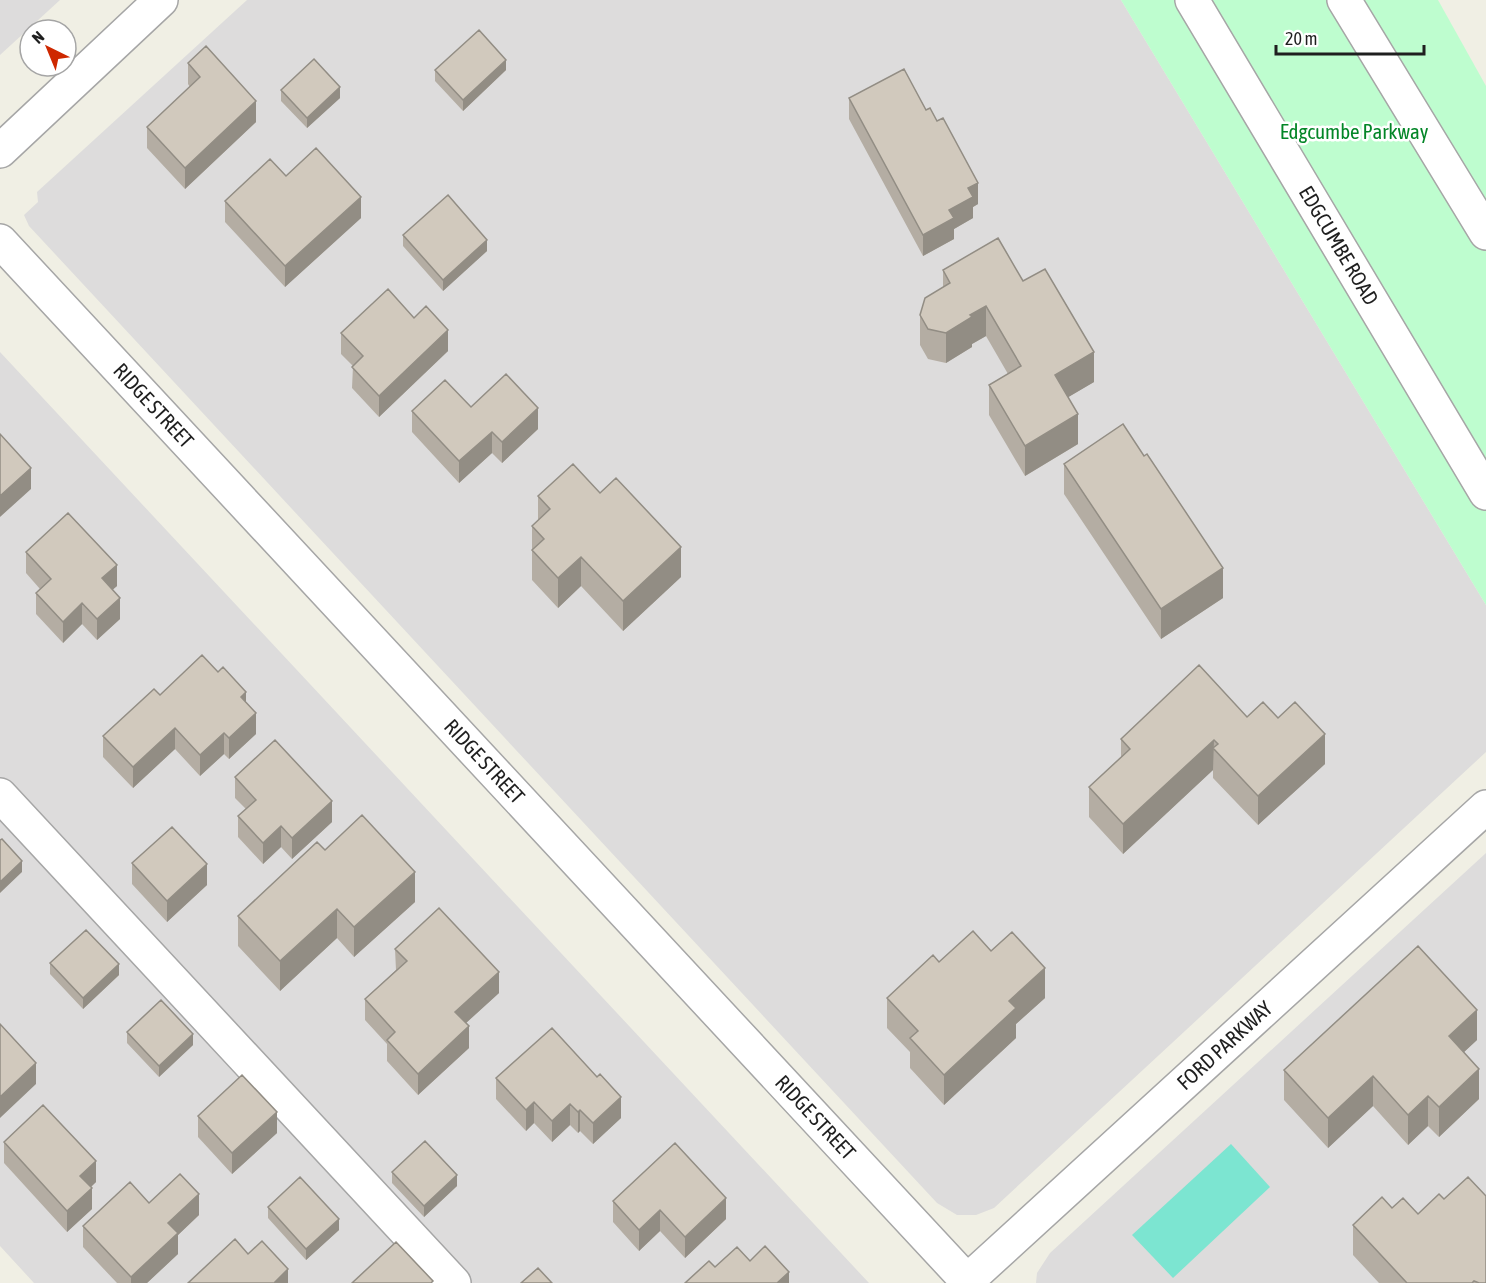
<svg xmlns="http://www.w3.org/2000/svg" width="1486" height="1283" viewBox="0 0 1486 1283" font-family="'Asap Condensed',sans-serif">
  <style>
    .residential { fill: #dddcdc }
    .park { fill: #befdcf }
    .pitch { fill: #7ce5d1 }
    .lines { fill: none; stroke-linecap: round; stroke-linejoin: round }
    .minor-casing { stroke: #a6a6a6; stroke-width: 36 }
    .minor { stroke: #fff; stroke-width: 33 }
    .wall { fill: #b4ada3 }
    .shaded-wall { fill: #928d84 }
    .building { fill: #d1c9bd; stroke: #928d84; stroke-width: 1.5 }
    .labels { text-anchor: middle; stroke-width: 5; stroke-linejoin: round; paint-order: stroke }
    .park-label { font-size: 21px; fill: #038627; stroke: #fff }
    .street-label { font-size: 21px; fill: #1f1f1f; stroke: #fff }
  </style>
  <rect width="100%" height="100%" fill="#f0efe4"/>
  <path class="residential" d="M0,0H60L0,55Z
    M247,0H1121L1486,605V752L994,1208L976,1215H957L937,1203L29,226L24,215L38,202L37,192Z
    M0,352L869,1283H34L0,1246Z
    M1486,853V1283H1036L1037,1273L1050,1253Z"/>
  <path class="park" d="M1121,0H1438L1486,86V605Z"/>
  <path class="pitch" d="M1231,1144L1270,1187L1173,1278L1132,1235Z"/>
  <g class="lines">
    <defs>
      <g id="minor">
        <path id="s1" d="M1192,0L1486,493"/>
        <path d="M1344,0L1486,233"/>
        <path d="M0,151L161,0"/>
        <path id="s2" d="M0,241L969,1283"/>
        <path d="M0,795L454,1283"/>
        <path id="s3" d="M965,1283L1486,807"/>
      </g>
    </defs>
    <use href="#minor" class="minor-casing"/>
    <use href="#minor" class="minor"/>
  </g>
  <path class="wall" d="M188,63L256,122L185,189L147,148V127L190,87L188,84Z
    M435,70H506L463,111L435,81Z
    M281,90L340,98L307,128L281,101Z
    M849,98L926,110L978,204L973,207V218L954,229V239L923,256L849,119Z
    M286,176L361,218L285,287L225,222V201Z
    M403,235L487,251L443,291L403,246Z
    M943,270L1023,281L1094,382L1068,397L1078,444L1025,476L989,415V385L1008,374L986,336L972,344V347L946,363L928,359L920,345V315L943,287Z
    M414,318L448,351L379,417L352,388L353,366L341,354V333Z
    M471,407L538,429L502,463L492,453L459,483L412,432V411Z
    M1064,464L1223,598L1161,639L1064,494Z
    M600,493L681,577L623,631L581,586L558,608L532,580V526L538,520V496Z
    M26,552L117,586L113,589L120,619L97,640L82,624L63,643L36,614V593L40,589L26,573Z
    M160,695L246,702L256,734L229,759L224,754L200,776L175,749L133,788L103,757V736Z
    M1247,717L1278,718L1325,764L1258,825L1213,778V770L1123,854L1089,817V787L1121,757V739Z
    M235,777L332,822L292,859L281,847L263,864L238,837V816L246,809L235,798Z
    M325,850L415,902L354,957L337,938L280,991L238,946V916Z
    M132,863L207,885L167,922L132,884Z
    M395,949L499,993L466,1023L469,1048L418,1095L387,1061V1044L365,1020V999L396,970Z
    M991,951L1045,998L1016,1024V1038L944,1105L910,1068V1052L887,1028V998L939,962Z
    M50,963L119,975L83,1009L50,974Z
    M127,1032L193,1045L159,1077L127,1043Z
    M1477,1040L1464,1052L1479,1099L1439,1137L1428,1126L1408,1145L1373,1106L1328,1148L1284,1100V1070Z
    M496,1078L621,1118L593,1144L580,1131L578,1133L570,1125L552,1142L534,1123L526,1131L496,1099Z
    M198,1116L277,1133L232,1174L198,1137Z
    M4,1142L96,1182L91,1187L92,1209L67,1232L4,1163Z
    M392,1172L457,1186L424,1217L392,1183Z
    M613,1201L726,1219L685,1258L660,1231L639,1251L613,1222Z
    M149,1203L199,1215L178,1235V1254L147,1283H117L83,1247V1226Z
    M268,1207L339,1230L306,1260L268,1218Z
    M1392,1208L1418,1214L1486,1283H1379L1353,1255V1225Z"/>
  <path class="shaded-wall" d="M506,60V70L463,111V100Z
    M340,87V98L307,128V118Z
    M256,101V122L185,189V168Z
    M978,183V204L973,207V218L954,229V239L923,256V235L949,210L968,188Z
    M361,197V218L285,287V266Z
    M487,240V251L443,291V280Z
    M986,306V336L972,344V347L946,363V333L970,315Z
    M448,330V351L379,417V396Z
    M1094,352V382L1055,405V375Z
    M538,408V429L502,463V442Z
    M1078,414V444L1025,476V446Z
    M492,432V453L459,483V461Z
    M31,468V489L0,517V496Z
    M681,547V577L623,631V601Z
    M581,557V586L558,608V578Z
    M117,565V586L102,599V578Z
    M1223,568V598L1161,639V609Z
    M120,598V619L97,640V619Z
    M82,603V624L63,643V622Z
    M246,692V713L241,697Z
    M256,713V734L229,759V738Z
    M175,728V749L133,788V767Z
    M224,733V754L200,776V755Z
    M1325,734V764L1258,825V796Z
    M1214,740L1213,770L1123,854V824Z
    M332,801V822L292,859V838Z
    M281,826V847L263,864V843Z
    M22,861V872L0,893V882Z
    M207,864V885L167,922V901Z
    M415,872V902L354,957V927Z
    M337,909V938L280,991V961Z
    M119,964V975L83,1009V998Z
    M1045,968V998L1016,1024V1038L944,1105V1075L1009,1001Z
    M499,972V993L455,1033V1012Z
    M1477,1010V1040L1449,1066V1036Z
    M469,1026V1048L418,1095V1074Z
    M193,1034V1045L159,1077V1066Z
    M36,1063V1084L0,1118V1097Z
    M1479,1069V1099L1439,1137V1107Z
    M1373,1076V1106L1328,1148V1118Z
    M1428,1096V1126L1408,1145V1115Z
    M621,1097V1118L593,1144V1123Z
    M534,1102V1123L526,1131V1110Z
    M570,1104V1125L552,1142V1121Z
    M580,1110V1131L578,1133V1112Z
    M277,1112V1133L232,1174V1153Z
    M96,1161V1182L80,1197V1176Z
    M457,1175V1186L424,1217V1206Z
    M92,1188V1209L67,1232V1211Z
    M199,1194V1215L178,1235V1254L147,1283H131V1277L168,1223Z
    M726,1198V1219L685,1258V1237Z
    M660,1210V1231L639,1251V1230Z
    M339,1219V1230L306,1260V1249Z
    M288,1269V1283H275V1282Z
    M789,1272V1283H777Z"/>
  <path class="building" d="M479,30L506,60L463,100L435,70Z
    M206,46L256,101L185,168L147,127L200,77L188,63Z
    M314,59L340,87L307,118L281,90Z
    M904,69L926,110L930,108L937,121L943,118L978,183L968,188L973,197L949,210L954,218L923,235L849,98Z
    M316,148L361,197L285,266L225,201L270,159L286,176Z
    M448,195L487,240L443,280L403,235Z
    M998,238L1023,281L1045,269L1094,352L1055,375L1078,414L1025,446L989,385L1021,366L986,306L970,315L972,317L946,333L928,329L920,315L925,298L950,283L943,270Z
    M388,289L414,318L426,306L448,330L379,396L352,367L363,356L341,333Z
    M506,374L538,408L502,442L492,432L459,461L412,411L445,380L471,407Z
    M1123,424L1144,456L1147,454L1223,568L1161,609L1064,464Z
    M0,434L31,468L0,496Z
    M573,464L600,493L616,478L681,547L623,601L581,557L558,578L532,550L544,539L532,526L550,509L538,496Z
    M68,513L117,565L102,578L120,598L97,619L82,603L63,622L36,593L51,579L26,552Z
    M202,655L218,672L223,667L246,692L241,697L256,713L229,738L224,733L200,755L175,728L133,767L103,736L154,689L160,695Z
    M1199,665L1247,717L1263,702L1278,718L1295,702L1325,734L1258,796L1213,748L1218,744L1214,740L1123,824L1089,787L1130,749L1121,739Z
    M275,740L332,801L292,838L281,826L263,843L238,816L256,800L235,777Z
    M362,815L415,872L354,927L337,909L280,961L238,916L317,842L325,850Z
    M172,827L207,864L167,901L132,863Z
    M2,839L22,861L0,882V840Z
    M439,908L499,972L455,1012L469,1026L418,1074L387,1040L395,1032L365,999L407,961L395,949Z
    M86,930L119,964L83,998L50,963Z
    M973,931L991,951L1012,932L1045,968L1009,1001L1016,1008L944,1075L910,1038L918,1031L887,998L933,955L939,962Z
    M1418,946L1477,1010L1449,1036L1479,1069L1439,1107L1428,1096L1408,1115L1373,1076L1328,1118L1284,1070Z
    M161,1000L193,1034L159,1066L127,1032Z
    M0,1024L36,1063L0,1097Z
    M552,1028L597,1077L600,1074L621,1097L593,1123L580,1110L578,1112L570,1104L552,1121L534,1102L526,1110L496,1078Z
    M242,1075L277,1112L232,1153L198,1116Z
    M43,1105L96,1161L80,1176L92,1188L67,1211L4,1142Z
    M425,1141L457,1175L424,1206L392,1172Z
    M675,1143L726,1198L685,1237L660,1210L639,1230L613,1201Z
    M180,1174L199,1194L168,1223L178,1233L131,1277L83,1226L130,1182L149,1203Z
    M300,1177L339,1219L306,1249L268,1207Z
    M1468,1177L1486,1196V1283H1479L1474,1281L1472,1283H1407L1353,1225L1382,1197L1392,1208L1403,1198L1418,1214L1439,1194L1444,1199Z
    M235,1239L248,1254L262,1241L288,1269L275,1282L276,1283H188Z
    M396,1242L433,1281L431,1283H352Z
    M765,1246L789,1272L777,1283H685L709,1261L715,1267L737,1247L750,1261Z
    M538,1268L552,1283H521Z"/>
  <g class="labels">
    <g class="park-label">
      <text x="1354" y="139">Edgcumbe Parkway</text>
    </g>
    <g class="street-label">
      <text dy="7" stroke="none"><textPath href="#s1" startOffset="286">EDGCUMBE ROAD</textPath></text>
      <text dy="7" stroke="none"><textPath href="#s2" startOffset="225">RIDGE STREET</textPath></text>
      <text dy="7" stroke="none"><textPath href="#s2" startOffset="711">RIDGE STREET</textPath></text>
      <text dy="7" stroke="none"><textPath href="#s3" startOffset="352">FORD PARKWAY</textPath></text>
      <text dy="7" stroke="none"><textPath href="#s2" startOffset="1197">RIDGE STREET</textPath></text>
    </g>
  </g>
  <g transform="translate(48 48) rotate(317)"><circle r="28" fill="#ffffff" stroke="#a5a5a5" stroke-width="1.5"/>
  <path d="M0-4.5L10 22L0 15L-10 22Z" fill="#ce2800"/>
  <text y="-9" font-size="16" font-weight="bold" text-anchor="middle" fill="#1f1f1f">N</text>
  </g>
  <path d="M1276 45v9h148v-9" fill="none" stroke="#1f1f1f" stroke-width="3"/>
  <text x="1285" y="45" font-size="18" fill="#1f1f1f" stroke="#ffffff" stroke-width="4.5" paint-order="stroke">20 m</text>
</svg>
